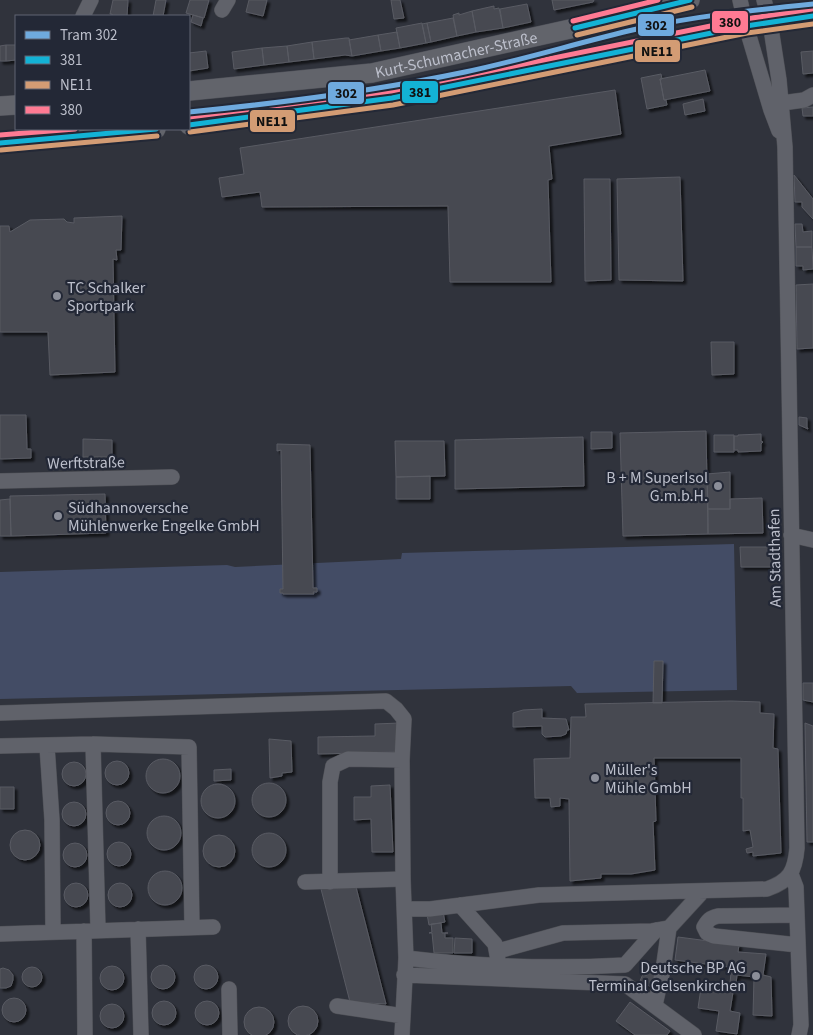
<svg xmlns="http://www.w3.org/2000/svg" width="813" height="1035" viewBox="0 0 813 1035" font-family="'Source Sans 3',sans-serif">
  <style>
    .water { fill: #434c65 }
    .building { fill: #474951; stroke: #595b63; filter: url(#shadow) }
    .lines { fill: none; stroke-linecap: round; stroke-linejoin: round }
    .minor-casing { stroke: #4c4e54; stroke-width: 16 }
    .major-casing { stroke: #4e5058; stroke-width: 20 }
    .minor { stroke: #60626a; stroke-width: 15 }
    .major { stroke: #62646b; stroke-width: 19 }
    .bus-1-casing { stroke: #232836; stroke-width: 9 }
    .bus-2-casing { stroke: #232836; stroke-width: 9 }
    .bus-3-casing { stroke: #232836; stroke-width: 9 }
    .bus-1 { stroke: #13b2d5; stroke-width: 5 }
    .bus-2 { stroke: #d39c74; stroke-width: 5 }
    .bus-3 { stroke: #fe7a93; stroke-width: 5 }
    .tram-1-casing { stroke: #232836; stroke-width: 9 }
    .tram-1 { stroke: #6faade; stroke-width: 5 }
    .poi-dot { fill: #8b8e99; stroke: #232836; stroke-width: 2 }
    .labels { text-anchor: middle; stroke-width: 4.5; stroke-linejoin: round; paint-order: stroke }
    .street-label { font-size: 16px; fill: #bcbfcb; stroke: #232836 }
    .poi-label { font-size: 16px; fill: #bcbfcb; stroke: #232836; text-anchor: start }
    .line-badge { stroke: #232836; stroke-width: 2 }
    .pale-badge-label { font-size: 14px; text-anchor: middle; font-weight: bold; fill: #111 }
  </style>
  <defs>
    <filter id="shadow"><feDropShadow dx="3" dy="3" stdDeviation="1" flood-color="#0009"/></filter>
  </defs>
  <rect width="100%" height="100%" fill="#30333c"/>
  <path class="water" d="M734,544L737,690L577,693L571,686L0,699V572L227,565L235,567L401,559L402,553Z"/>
  <path class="building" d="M113,0H128L127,16H112V14H110Z
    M156,0H166L163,16H153Z
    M190,0H209L204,18L186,13Z
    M249,0H267L263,16L246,12Z
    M391,0H400L404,18L394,19Z
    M552,0H594L593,2L554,10Z
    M527,4L531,22L503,28L500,9Z
    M494,6V9L499,8L503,28L476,32L472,11Z
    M472,11L476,32L457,36L453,15L459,13V15Z
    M193,15L203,18L201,26L191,22Z
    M453,18L457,36L431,42L427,23Z
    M422,23L426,43L400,48L396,28Z
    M427,23L431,42L426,43L422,24Z
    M397,32L400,48L381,51L378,35Z
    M378,35L381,51L352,56L349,40Z
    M346,38H349L352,56L345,55L314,59L312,42Z
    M312,42L314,59L289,62L287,46Z
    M6,45V61H0V46Z
    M6,45H16V60L6,61Z
    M287,46L289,62L264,65L262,48Z
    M262,48L264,65L234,69L232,52Z
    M206,51L208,68L189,71V53Z
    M813,51V73L803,74L801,52Z
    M705,70L710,91L664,100L660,79Z
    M661,74L662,79H660L664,100H666L667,105L647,109L641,78Z
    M615,90L621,134L549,146L552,179L548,180L551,282H450L448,206L262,207L260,192L222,197L219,178L244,174L240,148Z
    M703,99L705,111L685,115L683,104Z
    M813,107V116H803L802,108Z
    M794,175L813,199V219L802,207V202H795Z
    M680,177L683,281L619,280L617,179Z
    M584,179H610L611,280L585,281Z
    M122,216L121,250H116L117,260L113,259L115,372L50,375L48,332H0V226H9L10,232L30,220L64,219L67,222L74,223V218Z
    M795,224H802L803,232L812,231V247H796Z
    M796,247H812L813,269L803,270V266H796Z
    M813,284V348L797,349L796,285Z
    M711,342H734V374L712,375Z
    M0,415H26L27,449H31V458L0,459Z
    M799,417L807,418V427L808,429L799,425Z
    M706,431L708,534L623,536L620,433Z
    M591,432H612V448L591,449Z
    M761,434V441L763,442L761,444V451L738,452V450H734V436H738V435Z
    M714,435H734V452H714Z
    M583,437L584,486L455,489V440Z
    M83,439L112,440V457H83Z
    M395,441H444L445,476L396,477Z
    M277,444L310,445L313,588H317V592H313L314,594H283V593H280V589H283L281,450L277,451Z
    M730,472V509H708L707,474Z
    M430,476V499H396V477Z
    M105,494L106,533L11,536L10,496Z
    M762,498L763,533L708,534V509H730V499Z
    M10,499L11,536H0V500Z
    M740,547H776V567H741Z
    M654,661H663L662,703H653Z
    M803,683H813V702L803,700Z
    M731,701L760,702V713L774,714L773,748L778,749L781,853L753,856V852L747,853L746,849L753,847L750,830L743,831V798H741V758H654L656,821L653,822L655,870L631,874H601V878L570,881L569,799L560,798V806L551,807L550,798H535L534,759L570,758L571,717H586L585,704Z
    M542,709V718L566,719L569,730H567L566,734L561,736L545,737L542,734V726L513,727V713L523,710Z
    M400,723V752L318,754V737L375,736V724Z
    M805,723L813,726V842H807Z
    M269,739L291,741L292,772L282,773V776L270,778Z
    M146 776a17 17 0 1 1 34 0a17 17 0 1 1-34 0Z
    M105 773a12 12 0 1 1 24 0a12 12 0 1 1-24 0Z
    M62 774a12 12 0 1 1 24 0a12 12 0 1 1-24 0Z
    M231,769V780L214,781V770Z
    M252 800a17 17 0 1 1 34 0a17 17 0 1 1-34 0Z
    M201 801a17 17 0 1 1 34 0a17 17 0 1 1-34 0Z
    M390,785L393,852H372L371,819L354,820V797H371V786Z
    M0,787H14V809H0Z
    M106 813a12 12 0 1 1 24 0a12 12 0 1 1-24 0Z
    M62 814a12 12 0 1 1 24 0a12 12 0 1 1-24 0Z
    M147 833a17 17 0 1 1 34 0a17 17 0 1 1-34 0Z
    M10 845a15 15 0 1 1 30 0a15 15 0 1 1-30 0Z
    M252 850a17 17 0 1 1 34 0a17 17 0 1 1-34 0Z
    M203 851a16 16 0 1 1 32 0a16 16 0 1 1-32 0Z
    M107 854a12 12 0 1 1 24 0a12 12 0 1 1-24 0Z
    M63 855a12 12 0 1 1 24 0a12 12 0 1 1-24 0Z
    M148 888a17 17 0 1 1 34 0a17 17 0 1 1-34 0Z
    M64 895a12 12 0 1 1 24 0a12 12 0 1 1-24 0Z
    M108 895a12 12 0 1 1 24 0a12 12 0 1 1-24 0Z
    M320,885L356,887L386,1004L350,1002Z
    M443,912L445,922L429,925L427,914Z
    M441,923L442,933H448H445V938H453V953H434L432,933H429L432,932L431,924Z
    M678,937L739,945L738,952L766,954L763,975L771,977L772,1016L753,1015L754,977L737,975L736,984L730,983L731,973H729V967L675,960Z
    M455,938L472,939V953H454Z
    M194 977a12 12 0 1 1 24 0a12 12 0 1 1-24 0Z
    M151 977a12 12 0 1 1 24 0a12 12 0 1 1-24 0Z
    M100 978a12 12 0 1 1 24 0a12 12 0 1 1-24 0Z
    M651,966L658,970L653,988L640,981L643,974L646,976Z
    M22 977a10 10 0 1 1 20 0a10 10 0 1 1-20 0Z
    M3,968L9,970L13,975V980L11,986L6,988H0V969Z
    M701,988L733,992L730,1011L740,1013L737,1034L716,1031L719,1011L698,1008Z
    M2 1010a12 12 0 1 1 24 0a12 12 0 1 1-24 0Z
    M152 1013a12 12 0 1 1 24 0a12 12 0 1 1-24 0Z
    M195 1013a12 12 0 1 1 24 0a12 12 0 1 1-24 0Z
    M630,1002L670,1031L667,1035H635L616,1021Z
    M100 1016a12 12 0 1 1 24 0a12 12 0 1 1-24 0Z
    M288 1021a15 15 0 1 1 30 0a15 15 0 1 1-30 0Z
    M244 1022a15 15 0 1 1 30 0a15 15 0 1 1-30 0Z"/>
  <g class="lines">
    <defs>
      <path id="minor" d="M740,0L746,26L771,110L779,131
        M222,10L228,0
        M83,16L91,0
        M782,103L804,100L813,95
        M0,481L172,477
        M791,535L813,540
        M0,713L386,701L396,709L404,719L402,760L403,879L406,958L402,1035
        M93,744L98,929
        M0,746L93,744L189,747L192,927
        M47,746L52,820L53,932
        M791,874L796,887L801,1025L799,1035
        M305,882L403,879
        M330,882V782L333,766L348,759L402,760
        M460,905L495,944L498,960
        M405,909H430L539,895L767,889C790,881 795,871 797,848L785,147L779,80L770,22L764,0
        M796,915L718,916C710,918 708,920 704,927L707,933L714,936L798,945
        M138,929L141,1035
        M84,931L85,1035
        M0,934L213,927
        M498,951L563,933L652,931L669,928
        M406,958C481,967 550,969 625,965L656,930
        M404,975L625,984L694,1035
        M229,989L230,1035
        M655,1005L663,970L669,928L703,891
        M337,1006L403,1016"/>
      <g id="major">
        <path id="s1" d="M189,91L372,73L606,21L690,0"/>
        <path d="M0,106L16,105"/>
        <path d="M189,125L392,98L746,26L813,16"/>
        <path d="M0,143L156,129"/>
      </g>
    </defs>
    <use href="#minor" class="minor-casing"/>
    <use href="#major" class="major-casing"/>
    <use href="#minor" class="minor"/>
    <use href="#major" class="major"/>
    <defs>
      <path id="bus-1" d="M575,28L690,0
        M189,125L392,98L746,26L813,16
        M0,143L156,129"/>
      <path id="bus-2" d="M577,35L692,7
        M190,132L393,105L747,33L813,24
        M1,150L157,136"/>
      <path id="bus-3" d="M573,21L658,0
        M189,117L391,91L745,19L812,9
        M0,135L75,129"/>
    </defs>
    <use href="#bus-1" class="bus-1-casing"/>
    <use href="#bus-2" class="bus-2-casing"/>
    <use href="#bus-3" class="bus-3-casing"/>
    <use href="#bus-1" class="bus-1"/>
    <use href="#bus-2" class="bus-2"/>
    <use href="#bus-3" class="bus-3"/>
    <defs>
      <path id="tram-1" d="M189,112C282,103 374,91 465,72C523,60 580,42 637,29C695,16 754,10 813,4"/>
    </defs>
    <use href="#tram-1" class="tram-1-casing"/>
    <use href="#tram-1" class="tram-1"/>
  </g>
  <g class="poi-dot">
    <circle cx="57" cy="296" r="5"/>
    <circle cx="718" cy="486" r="5"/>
    <circle cx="58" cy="516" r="5"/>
    <circle cx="595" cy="778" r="5"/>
    <circle cx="756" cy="976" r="5"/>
  </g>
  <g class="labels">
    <g class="street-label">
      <text dy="6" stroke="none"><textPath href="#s1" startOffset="270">Kurt-Schumacher-Straße</textPath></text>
      <text transform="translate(86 462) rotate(-1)" y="6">Werftstraße</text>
      <text transform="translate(774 558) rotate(-91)" y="6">Am Stadthafen</text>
    </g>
    <g class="poi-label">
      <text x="67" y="293">TC Schalker<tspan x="67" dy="18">Sportpark</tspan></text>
      <text x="708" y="483" text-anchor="end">B + M SuperIsol<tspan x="708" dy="18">G.m.b.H.</tspan></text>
      <text x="68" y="513">Südhannoversche<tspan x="68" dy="18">Mühlenwerke Engelke GmbH</tspan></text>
      <text x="605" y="775">Müller's<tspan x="605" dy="18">Mühle GmbH</tspan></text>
      <text x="746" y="973" text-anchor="end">Deutsche BP AG<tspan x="746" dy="18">Terminal Gelsenkirchen</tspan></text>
    </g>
  </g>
  <g class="line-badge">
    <rect x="711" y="10" width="38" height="24" rx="5" fill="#fe7a93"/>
    <rect x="637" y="13" width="38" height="24" rx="5" fill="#6faade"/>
    <rect x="634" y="39" width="47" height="24" rx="5" fill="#d39c74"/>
    <rect x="401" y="80" width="38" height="24" rx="5" fill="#13b2d5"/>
    <rect x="327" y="81" width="38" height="24" rx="5" fill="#6faade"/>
    <rect x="249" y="109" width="47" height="24" rx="5" fill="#d39c74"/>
  </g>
  <g class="pale-badge-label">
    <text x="730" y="27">380</text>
    <text x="656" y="30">302</text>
    <text x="657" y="56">NE11</text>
    <text x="420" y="97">381</text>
    <text x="346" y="98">302</text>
    <text x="272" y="126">NE11</text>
  </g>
  <rect x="15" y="15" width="175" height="115" fill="#232836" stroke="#606472"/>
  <rect x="25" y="31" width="25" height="8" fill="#6faade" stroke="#606472"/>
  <text x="60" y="40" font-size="15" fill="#bcbfcb">Tram 302</text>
  <rect x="25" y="56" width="25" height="8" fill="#13b2d5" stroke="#606472"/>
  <text x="60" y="65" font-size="15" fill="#bcbfcb">381</text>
  <rect x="25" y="81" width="25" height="8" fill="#d39c74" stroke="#606472"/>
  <text x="60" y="90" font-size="15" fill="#bcbfcb">NE11</text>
  <rect x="25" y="106" width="25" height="8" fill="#fe7a93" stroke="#606472"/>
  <text x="60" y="115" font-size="15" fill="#bcbfcb">380</text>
</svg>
